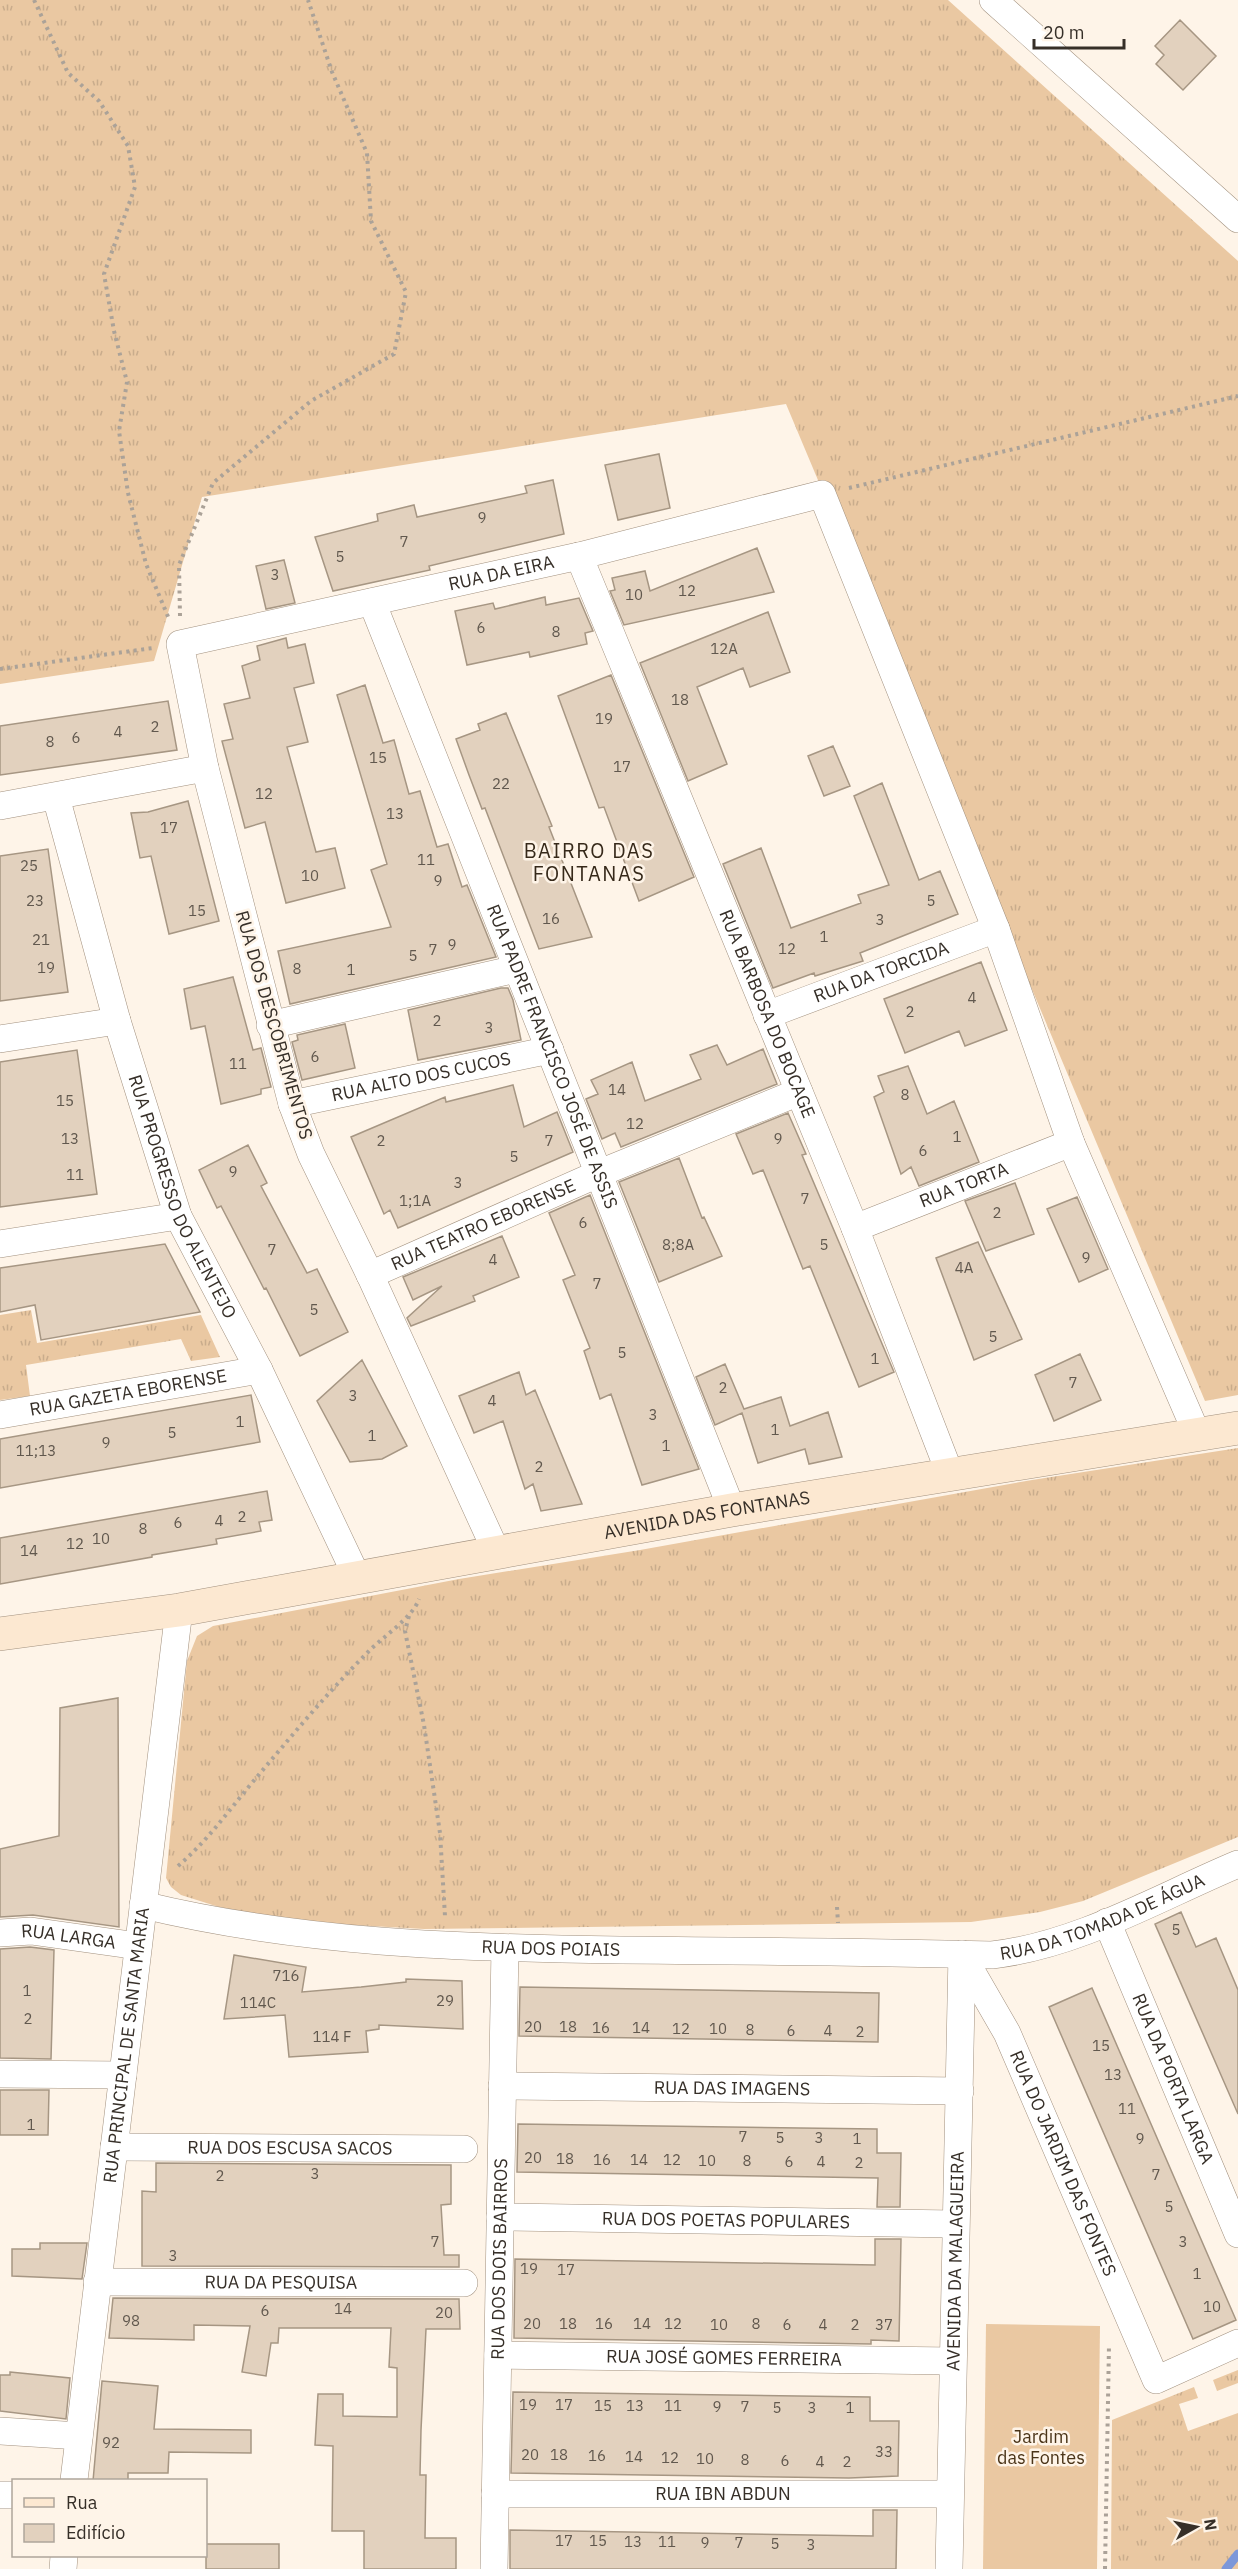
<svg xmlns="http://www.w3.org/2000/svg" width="1238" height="2569" viewBox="0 0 1238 2569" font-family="'IBM Plex Sans',sans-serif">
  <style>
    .grass { fill: url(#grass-tufts) }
    .garden { fill: #eac8a2 }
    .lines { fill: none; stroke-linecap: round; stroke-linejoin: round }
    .stream { stroke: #7c97d9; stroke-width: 9 }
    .building { fill: #e2d1be; stroke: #a69683; stroke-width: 1.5 }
    .street-casing { stroke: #a2917f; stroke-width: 28 }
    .secondary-casing { stroke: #a2917f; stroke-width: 34 }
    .path { stroke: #aba298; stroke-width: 4; stroke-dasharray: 3 4.5; stroke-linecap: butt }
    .street { stroke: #fff; stroke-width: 27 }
    .secondary { stroke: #fce8d1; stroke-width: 33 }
    .labels { text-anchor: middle; stroke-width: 5; stroke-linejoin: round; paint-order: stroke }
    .number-label { font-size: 15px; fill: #61584e }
    .street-label { font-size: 18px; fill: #362f28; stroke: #fef4e8 }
    .park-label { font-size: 18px; fill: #4a3418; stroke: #fef4e8 }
    .neighbourhood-label { font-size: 20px; letter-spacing: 1.5px; fill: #36291a; stroke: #fef4e8 }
  </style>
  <defs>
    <pattern id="grass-tufts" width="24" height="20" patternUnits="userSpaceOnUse" patternTransform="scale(1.5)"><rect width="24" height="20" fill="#eac8a2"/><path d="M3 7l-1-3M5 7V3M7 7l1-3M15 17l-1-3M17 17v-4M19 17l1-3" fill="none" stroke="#c9ac8c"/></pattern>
  </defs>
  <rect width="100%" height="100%" fill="#fef4e8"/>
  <path class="grass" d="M0,0H948L1238,261V1395L1205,1401L786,404L202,497L154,661L0,684Z
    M31,1310L37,1343L201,1315L220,1357L191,1361L181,1339L26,1365L30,1396L0,1400V1315Z
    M1238,1448V1837L1083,1901L1040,1912L971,1922L424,1929L300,1922L219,1907L181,1895L171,1887L166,1878L187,1661L197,1636L213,1626L459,1579L640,1550L1032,1480Z
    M1238,2370V2383L1217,2391L1213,2380Z
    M1194,2387L1198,2398L1179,2404L1188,2431L1238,2413V2569H1111L1112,2420Z"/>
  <path class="garden" d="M986,2324L1100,2326L1097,2569H983Z"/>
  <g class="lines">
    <path class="stream" d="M1226,2569L1238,2554"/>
  </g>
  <path class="building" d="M1180,20L1216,56L1183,90L1156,64L1164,55L1155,46Z
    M659,454L670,508L618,520L605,465Z
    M553,480L564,534L429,566L430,570L333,591L315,537L378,521L377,514L414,505L417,517L527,493L525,486Z
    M757,548L774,592L624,625L610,591L615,590L612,578L645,571L650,591Z
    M284,560L295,603L266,609L256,566Z
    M545,597L546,605L579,598L593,631L585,633L587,644L530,657L529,652L467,665L455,611L493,603L495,609Z
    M768,612L790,672L750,687L743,668L697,687L727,764L688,781L640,663Z
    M286,638L288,648L305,644L314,683L294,688L308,742L287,747L316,852L335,848L345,888L286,903L265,822L245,828L222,741L233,739L224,704L250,698L242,666L260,660L257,646Z
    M611,675L694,877L639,901L604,807L599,808L558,696Z
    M365,685L383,743L394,740L409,794L420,791L437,847L448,844L462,887L467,885L496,957L290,1004L278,951L391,927L371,870L387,864L337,695Z
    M168,701L177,750L0,775V726Z
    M506,713L552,826L549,827L592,937L539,949L485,808L482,809L469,775L456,739L480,730L478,724Z
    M833,746L850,786L824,796L808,756Z
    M882,783L919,880L940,871L958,914L860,953L863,961L815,976L814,973L773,988L723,864L761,848L791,928L861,903L858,895L889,885L854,796Z
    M188,801L219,921L169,934L151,856L140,858L131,813L148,812Z
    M48,849L68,992L0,1001V856Z
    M981,962L1007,1030L965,1046L959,1031L905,1053L884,999Z
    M233,977L253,1050L261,1048L271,1087L261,1089V1094L221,1104L205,1026L191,1029L184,989Z
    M501,988H508L513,1000L521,1040L418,1060L408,1010Z
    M345,1024L355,1068L302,1080L292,1042L298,1040L297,1035Z
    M717,1045L727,1065L763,1049L777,1084L621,1147L615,1133L602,1139L586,1099L598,1094L591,1080L632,1062L645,1101L701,1079L690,1055Z
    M77,1050L97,1194L0,1207V1062Z
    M908,1066L927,1114L954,1101L979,1162L919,1186L911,1167L901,1174L874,1097L884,1092L878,1076Z
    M513,1085L524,1127L557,1112L573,1152L398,1228L390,1210L384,1214L351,1137L445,1097L446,1102Z
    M788,1113L806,1154L802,1155L894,1372L859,1387L810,1266L803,1269L763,1170L753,1174L736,1134Z
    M248,1145L267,1183L261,1186L307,1273L317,1269L348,1332L300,1356L266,1288L264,1289L221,1206L217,1208L199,1170Z
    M679,1158L702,1218L704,1217L722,1256L659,1282L619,1182Z
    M1015,1183L1034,1234L986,1251L965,1201Z
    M590,1195L699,1469L642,1485L611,1394L600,1399L584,1351L590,1348L563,1280L575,1275L549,1213Z
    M1077,1197L1108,1269L1079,1282L1047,1209Z
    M502,1236L519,1277L473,1296L475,1301L411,1326L407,1318L442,1286L413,1300L403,1277Z
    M978,1242L1022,1339L974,1360L936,1258Z
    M165,1244L200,1312L41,1340L35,1305L0,1312V1268Z
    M1080,1354L1101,1400L1054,1421L1035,1375Z
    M362,1360L407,1446L382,1459L350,1462L317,1401Z
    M725,1364L744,1409L781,1397L790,1426L828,1412L842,1457L809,1464L805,1449L758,1463L742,1413L715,1425L696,1377Z
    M519,1372L526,1395L535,1390L582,1504L541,1511L533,1484L525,1489L503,1421L474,1433L459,1396Z
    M251,1395L260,1442L0,1488V1439Z
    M267,1491L272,1520L259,1522L261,1531L216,1539L217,1544L152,1555V1557L0,1584V1538Z
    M118,1698L119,1927L33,1915L0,1917V1849L59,1836L60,1708Z
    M1181,1912L1196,1947L1216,1938L1238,1990V2114L1155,1924Z
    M30,1947L54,1950L51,2059L0,2058V1949Z
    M234,1955L306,1967L302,1992L361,1987L406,1982V1979L462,1981L463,2029L379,2025V2029L366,2031L368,2052L289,2057L285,2015L224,2019Z
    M520,1987L879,1993L878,2042L519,2036Z
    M1092,1988L1236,2320L1193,2339L1049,2007Z
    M0,2090H49L48,2135H0Z
    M518,2124L877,2129V2153H901L900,2207H877L878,2178L517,2172Z
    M156,2163L451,2165V2204L441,2205L444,2255H459V2267L142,2266V2191L156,2192Z
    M875,2239H901L899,2341L871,2340V2344L514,2338L515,2259L875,2265Z
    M40,2243H87L82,2279L12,2276V2249H40Z
    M113,2298L459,2299L460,2329H426L421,2430L420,2475H426L425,2538H456V2569H364V2531H332L333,2446L315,2445L318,2394H343V2416L397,2417V2368L389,2367L391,2328H279L278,2343H271L266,2376L242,2372L250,2326L194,2325V2340L109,2338Z
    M10,2372L70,2378L66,2419L0,2411V2375H10Z
    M102,2381L158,2386L154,2429L251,2430V2453L169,2452L168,2473H128V2481H93Z
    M513,2392L870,2397V2421H899L898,2476L849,2478L511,2473Z
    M873,2510H897L896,2569H510V2530L873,2536Z
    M206,2544H279V2569H206Z"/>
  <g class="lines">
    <defs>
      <g id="street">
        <path d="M993,0L1238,219"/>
        <path id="s1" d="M579,556L855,1228L950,1474"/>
        <path id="s2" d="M372,602L732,1510"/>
        <path id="s3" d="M56,797L117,1021L178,1216L259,1370L357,1577"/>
        <path d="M0,806L205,768"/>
        <path id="s4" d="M767,1015L996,929"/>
        <path d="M270,1025L516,969"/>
        <path d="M0,1039L117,1021"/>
        <path id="s5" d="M292,1104L550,1050"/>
        <path id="s6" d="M855,1228L1071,1143"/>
        <path d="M0,1244L178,1216"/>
        <path id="s7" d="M370,1275L600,1173L799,1092"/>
        <path id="s8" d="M0,1415L259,1370"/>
        <path id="s9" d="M496,1551L370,1275L311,1154L292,1104L205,768L180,644L579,556L822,494L996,929L1071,1143L1197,1434"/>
        <path id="s10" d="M143,1905C300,1943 460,1948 620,1950C744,1951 868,1952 992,1955C1079,1945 1159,1897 1238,1864"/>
        <path id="s11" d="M1107,1922L1238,2234"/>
        <path id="s12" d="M0,1933L31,1931L138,1946"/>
        <path id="s13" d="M962,1955L1007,2033L1156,2380L1238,2343"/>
        <path d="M0,2074L123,2075"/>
        <path id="s14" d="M502,2086L960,2091"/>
        <path id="s15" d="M114,2147L464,2149"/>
        <path id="s16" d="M500,2217L954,2224"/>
        <path id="s17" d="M97,2282L464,2283"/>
        <path id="s18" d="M498,2355L952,2361"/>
        <path d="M0,2431L79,2436"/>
        <path id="s19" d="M74,2480L179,1610"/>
        <path id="s20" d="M495,2494H950"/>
        <path d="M0,2495H14"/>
        <path d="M63,2569L64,2556"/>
        <path id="s21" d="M494,2569L505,1948"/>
        <path id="s22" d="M949,2569L962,1954"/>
      </g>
      <g id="secondary">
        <path id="s23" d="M0,1634L179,1610L732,1510L1238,1428"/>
      </g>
    </defs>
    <use href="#street" class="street-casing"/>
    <use href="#secondary" class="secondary-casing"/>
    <path class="path" d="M34,0L68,73L99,101L128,146L135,187L104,274L114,331L127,382L119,431L128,493L146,564L169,619
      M849,488L1238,396
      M180,616L179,565L213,483L311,401L394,354L406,292L371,221L367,153L332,72L308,0
      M0,669L153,648
      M409,1616L405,1631L424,1725L440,1833L445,1916
      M178,1866C207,1841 227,1813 251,1784C289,1739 327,1693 369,1651C384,1636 413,1617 419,1599
      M837,1907L838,1923
      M1105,2569L1109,2345"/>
    <use href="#street" class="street"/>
    <use href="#secondary" class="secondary"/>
  </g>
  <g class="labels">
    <g class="number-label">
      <text x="482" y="523">9</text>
      <text x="404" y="547">7</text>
      <text x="340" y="562">5</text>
      <text x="275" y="580">3</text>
      <text x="687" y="596">12</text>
      <text x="634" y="600">10</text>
      <text x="481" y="633">6</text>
      <text x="556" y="637">8</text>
      <text x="724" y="654">12A</text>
      <text x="680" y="705">18</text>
      <text x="604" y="724">19</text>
      <text x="155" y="732">2</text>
      <text x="118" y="737">4</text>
      <text x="76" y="743">6</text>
      <text x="50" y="747">8</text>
      <text x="378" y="763">15</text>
      <text x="622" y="772">17</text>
      <text x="501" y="789">22</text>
      <text x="264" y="799">12</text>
      <text x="395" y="819">13</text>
      <text x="169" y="833">17</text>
      <text x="426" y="865">11</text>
      <text x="29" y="871">25</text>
      <text x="310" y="881">10</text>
      <text x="438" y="886">9</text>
      <text x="35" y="906">23</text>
      <text x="931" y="906">5</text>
      <text x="197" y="916">15</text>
      <text x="551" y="924">16</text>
      <text x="880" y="925">3</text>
      <text x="824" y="942">1</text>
      <text x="41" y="945">21</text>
      <text x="452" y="950">9</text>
      <text x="787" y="954">12</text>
      <text x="433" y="955">7</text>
      <text x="413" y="961">5</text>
      <text x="46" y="973">19</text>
      <text x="297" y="974">8</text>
      <text x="351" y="975">1</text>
      <text x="972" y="1003">4</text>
      <text x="910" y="1017">2</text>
      <text x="437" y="1026">2</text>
      <text x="489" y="1033">3</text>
      <text x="315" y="1062">6</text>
      <text x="238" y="1069">11</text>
      <text x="617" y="1095">14</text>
      <text x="905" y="1100">8</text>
      <text x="65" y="1106">15</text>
      <text x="635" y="1129">12</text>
      <text x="957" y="1142">1</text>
      <text x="70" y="1144">13</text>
      <text x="778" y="1144">9</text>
      <text x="381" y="1146">2</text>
      <text x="549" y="1146">7</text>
      <text x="923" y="1156">6</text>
      <text x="514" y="1162">5</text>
      <text x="233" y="1177">9</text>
      <text x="75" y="1180">11</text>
      <text x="458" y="1188">3</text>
      <text x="805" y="1204">7</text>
      <text x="415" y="1206">1;1A</text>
      <text x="997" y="1218">2</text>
      <text x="583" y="1228">6</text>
      <text x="678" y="1250">8;8A</text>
      <text x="824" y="1250">5</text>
      <text x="272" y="1255">7</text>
      <text x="1086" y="1263">9</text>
      <text x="493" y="1265">4</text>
      <text x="964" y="1273">4A</text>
      <text x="597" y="1289">7</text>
      <text x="314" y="1315">5</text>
      <text x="993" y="1342">5</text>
      <text x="622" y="1358">5</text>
      <text x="875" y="1364">1</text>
      <text x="1073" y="1388">7</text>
      <text x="723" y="1393">2</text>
      <text x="353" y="1401">3</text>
      <text x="492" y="1406">4</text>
      <text x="653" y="1420">3</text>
      <text x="240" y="1427">1</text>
      <text x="775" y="1435">1</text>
      <text x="172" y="1438">5</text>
      <text x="372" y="1441">1</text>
      <text x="106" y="1448">9</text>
      <text x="666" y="1451">1</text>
      <text x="36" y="1456">11;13</text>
      <text x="539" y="1472">2</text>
      <text x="242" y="1522">2</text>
      <text x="219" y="1526">4</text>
      <text x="178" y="1528">6</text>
      <text x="143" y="1534">8</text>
      <text x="101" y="1544">10</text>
      <text x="75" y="1549">12</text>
      <text x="29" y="1556">14</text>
      <text x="1176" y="1935">5</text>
      <text x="286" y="1981">716</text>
      <text x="27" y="1996">1</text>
      <text x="445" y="2006">29</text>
      <text x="258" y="2008">114C</text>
      <text x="28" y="2024">2</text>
      <text x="533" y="2032">20</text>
      <text x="568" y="2032">18</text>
      <text x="601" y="2033">16</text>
      <text x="641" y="2033">14</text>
      <text x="681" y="2034">12</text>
      <text x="718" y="2034">10</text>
      <text x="750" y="2035">8</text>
      <text x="791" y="2036">6</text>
      <text x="828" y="2036">4</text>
      <text x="860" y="2037">2</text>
      <text x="332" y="2042">114 F</text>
      <text x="1101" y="2051">15</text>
      <text x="1113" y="2080">13</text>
      <text x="1127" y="2114">11</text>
      <text x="31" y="2130">1</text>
      <text x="743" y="2142">7</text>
      <text x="780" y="2143">5</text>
      <text x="819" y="2143">3</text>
      <text x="857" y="2144">1</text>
      <text x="1140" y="2144">9</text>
      <text x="533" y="2163">20</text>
      <text x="565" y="2164">18</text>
      <text x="602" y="2165">16</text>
      <text x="639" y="2165">14</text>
      <text x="672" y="2165">12</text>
      <text x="707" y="2166">10</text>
      <text x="747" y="2166">8</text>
      <text x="789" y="2167">6</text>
      <text x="821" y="2167">4</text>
      <text x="859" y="2168">2</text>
      <text x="315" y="2179">3</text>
      <text x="1156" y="2180">7</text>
      <text x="220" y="2181">2</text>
      <text x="1169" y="2212">5</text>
      <text x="435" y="2247">7</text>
      <text x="1183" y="2247">3</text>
      <text x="173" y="2261">3</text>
      <text x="529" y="2274">19</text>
      <text x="566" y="2275">17</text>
      <text x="1197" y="2279">1</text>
      <text x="1212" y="2312">10</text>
      <text x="343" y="2314">14</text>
      <text x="265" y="2316">6</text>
      <text x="444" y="2318">20</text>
      <text x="131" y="2326">98</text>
      <text x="532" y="2329">20</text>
      <text x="568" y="2329">18</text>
      <text x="604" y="2329">16</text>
      <text x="642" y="2329">14</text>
      <text x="673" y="2329">12</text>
      <text x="756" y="2329">8</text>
      <text x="719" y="2330">10</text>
      <text x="787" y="2330">6</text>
      <text x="823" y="2330">4</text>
      <text x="855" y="2330">2</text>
      <text x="884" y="2330">37</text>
      <text x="528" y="2410">19</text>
      <text x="564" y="2410">17</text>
      <text x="603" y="2411">15</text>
      <text x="635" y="2411">13</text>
      <text x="673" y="2411">11</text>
      <text x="717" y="2412">9</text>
      <text x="745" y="2412">7</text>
      <text x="777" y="2413">5</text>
      <text x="812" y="2413">3</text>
      <text x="850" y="2413">1</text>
      <text x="111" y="2448">92</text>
      <text x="884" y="2457">33</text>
      <text x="530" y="2460">20</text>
      <text x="559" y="2460">18</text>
      <text x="597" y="2461">16</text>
      <text x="634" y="2462">14</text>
      <text x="670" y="2463">12</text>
      <text x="705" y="2464">10</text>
      <text x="745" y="2465">8</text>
      <text x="785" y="2466">6</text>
      <text x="820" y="2467">4</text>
      <text x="847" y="2467">2</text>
      <text x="564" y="2546">17</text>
      <text x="598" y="2546">15</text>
      <text x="633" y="2547">13</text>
      <text x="667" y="2547">11</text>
      <text x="705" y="2548">9</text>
      <text x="739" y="2548">7</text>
      <text x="775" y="2549">5</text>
      <text x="811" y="2550">3</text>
    </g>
    <g class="street-label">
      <text dy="6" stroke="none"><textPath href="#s9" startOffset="1294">RUA DA EIRA</textPath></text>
      <text dy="6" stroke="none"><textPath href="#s4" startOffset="122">RUA DA TORCIDA</textPath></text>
      <text dy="6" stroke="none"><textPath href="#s1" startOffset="495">RUA BARBOSA DO BOCAGE</textPath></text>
      <text transform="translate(274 1025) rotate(74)" y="6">RUA DOS DESCOBRIMENTOS</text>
      <text dy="6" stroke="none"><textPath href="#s2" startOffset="489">RUA PADRE FRANCISCO JOSÉ DE ASSIS</textPath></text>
      <text dy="6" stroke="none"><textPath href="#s5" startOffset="132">RUA ALTO DOS CUCOS</textPath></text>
      <text dy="6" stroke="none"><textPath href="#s6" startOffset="117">RUA TORTA</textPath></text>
      <text dy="6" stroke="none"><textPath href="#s3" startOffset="420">RUA PROGRESSO DO ALENTEJO</textPath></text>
      <text dy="6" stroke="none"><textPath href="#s7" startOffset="124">RUA TEATRO EBORENSE</textPath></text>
      <text dy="6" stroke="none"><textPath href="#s8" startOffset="130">RUA GAZETA EBORENSE</textPath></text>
      <text dy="6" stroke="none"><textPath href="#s23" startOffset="717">AVENIDA DAS FONTANAS</textPath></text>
      <text dy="6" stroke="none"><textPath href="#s10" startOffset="969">RUA DA TOMADA DE ÁGUA</textPath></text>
      <text dy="6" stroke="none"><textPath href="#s12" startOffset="69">RUA LARGA</textPath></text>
      <text dy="6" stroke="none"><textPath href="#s10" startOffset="411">RUA DOS POIAIS</textPath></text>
      <text dy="6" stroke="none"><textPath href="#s19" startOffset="438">RUA PRINCIPAL DE SANTA MARIA</textPath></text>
      <text dy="6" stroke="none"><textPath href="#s11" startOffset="170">RUA DA PORTA LARGA</textPath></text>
      <text dy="6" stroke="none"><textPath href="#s14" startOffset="230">RUA DAS IMAGENS</textPath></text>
      <text dy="6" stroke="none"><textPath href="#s15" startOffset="176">RUA DOS ESCUSA SACOS</textPath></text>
      <text dy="6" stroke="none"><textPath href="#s13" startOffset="232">RUA DO JARDIM DAS FONTES</textPath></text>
      <text dy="6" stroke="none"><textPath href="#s16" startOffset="226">RUA DOS POETAS POPULARES</textPath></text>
      <text dy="6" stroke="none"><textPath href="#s21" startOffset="310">RUA DOS DOIS BAIRROS</textPath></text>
      <text dy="6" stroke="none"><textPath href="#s22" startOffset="308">AVENIDA DA MALAGUEIRA</textPath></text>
      <text dy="6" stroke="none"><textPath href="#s17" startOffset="184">RUA DA PESQUISA</textPath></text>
      <text dy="6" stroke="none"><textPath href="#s18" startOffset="226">RUA JOSÉ GOMES FERREIRA</textPath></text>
      <text dy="6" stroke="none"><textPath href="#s20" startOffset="228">RUA IBN ABDUN</textPath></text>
    </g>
    <g class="park-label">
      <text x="1041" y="2443">Jardim<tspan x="1041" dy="21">das Fontes</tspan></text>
    </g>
    <g class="neighbourhood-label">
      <text x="589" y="858">BAIRRO DAS<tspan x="589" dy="23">FONTANAS</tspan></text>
    </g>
  </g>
  <rect x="12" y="2479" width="195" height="78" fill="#fef4e8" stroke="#aea59b" stroke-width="1.5"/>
  <rect x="24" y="2498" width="30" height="9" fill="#fce8d1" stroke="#aea59b" stroke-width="1.5"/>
  <text x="66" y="2509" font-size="18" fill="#362f28">Rua</text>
  <rect x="24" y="2524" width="30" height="18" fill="#e2d1be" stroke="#aea59b" stroke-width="1.5"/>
  <text x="66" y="2539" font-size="18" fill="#362f28">Edifício</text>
  <g transform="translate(1196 2527) rotate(81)" stroke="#fef4e8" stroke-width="4.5" paint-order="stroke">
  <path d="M0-4.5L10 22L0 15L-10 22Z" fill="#362f28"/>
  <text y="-9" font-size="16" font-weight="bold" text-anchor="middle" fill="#362f28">N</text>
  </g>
  <path d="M1034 39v9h90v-9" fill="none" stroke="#362f28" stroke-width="3"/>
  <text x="1043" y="39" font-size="18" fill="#362f28" stroke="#fef4e8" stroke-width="4.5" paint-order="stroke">20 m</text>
</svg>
